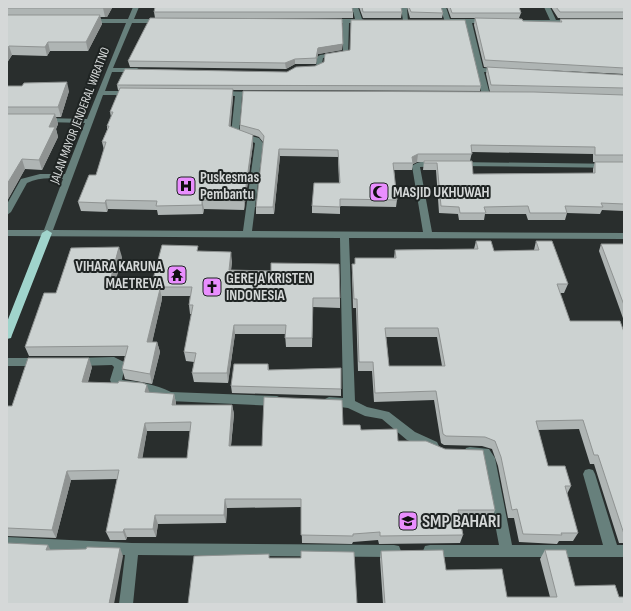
<svg xmlns="http://www.w3.org/2000/svg" width="631" height="611" viewBox="0 0 631 611" font-family="'Sofia Sans Condensed',sans-serif">
  <style>
    .lines { fill: none; stroke-linecap: round; stroke-linejoin: round }
    .minor { fill: #67807c; fill-rule: evenodd }
    .major { fill: #a0d4cc; fill-rule: evenodd }
    .wall { fill: #afb5b4; fill-rule: evenodd }
    .shaded-wall { fill: #8f9392 }
    .building { fill: #ccd2d1; stroke: #8f9392; fill-rule: evenodd }
    .labels { text-anchor: middle; stroke-width: 4; stroke-linejoin: round; paint-order: stroke }
    .far-street-label { font-size: 13px; fill: #d5d8d8; stroke: #1f2423 }
    .poi-label { font-size: 15px; font-weight: bold; fill: #d5d8d8; stroke: #1f2423; text-anchor: start }
    .near-poi-label { font-size: 18px; font-weight: bold; fill: #d5d8d8; stroke: #1f2423; text-anchor: start }
  </style>
  <rect width="100%" height="100%" fill="#292e2d"/>
  <g class="lines">
    <path class="minor" d="M133,7H139L134,19H161L164,21L161,23H132L113,68H137L140,70L137,72H112L105,91H131L135,93L131,95H103L53,230L243,231L255,143L231,134L235,96L216,95L215,93L219,91L255,92L259,94L255,96H242L239,133L259,138L263,143L252,231L423,232L412,166C419,160 431,161 440,162V166L420,167L432,232L624,233V239L349,238L355,401L367,407L389,412L415,432L437,442L439,446L437,450L433,451L407,440L382,419L365,416L348,408L325,405L323,402L325,399L329,397L343,398L340,238L7,236V230H44L63,179C51,178 39,177 27,183L11,212L7,215V204L21,179L40,174H65L85,123L44,122L40,120L44,118L87,119L126,23H89L86,21L89,19H128Z
      M352,7H358L362,19L366,21L363,23H349L348,55L323,58L321,69H308V67L316,66L317,57L320,55L343,52V23H329L326,21L329,19H355Z
      M401,7H407L408,22L403,21Z
      M440,7H446L450,19H487L490,21L487,23H472L483,68L500,69L503,71L500,73L484,72L490,95L489,97H486L482,95L465,23L445,22Z
      M544,7H550L556,20H573L576,22L573,24H513L510,22L513,20H550Z
      M456,162L624,164V168L459,166H456Z
      M114,357L124,362L125,365L122,380C139,382 155,384 171,392L277,396L281,398L283,401L281,404L277,406L170,401L146,391L113,387L110,380L114,367L112,365L78,366L74,365L73,362L74,359L78,358Z
      M7,358H40L44,359L45,362L44,365L40,366H7Z
      M470,447L489,449L495,458L512,545H603L583,474L585,470L589,469L593,470L595,474L617,545H624V557H430L425,556L423,551L425,546L430,545H499L483,460L482,458L466,456L464,452L466,448Z
      M7,537L132,543L394,545L399,546L401,551L399,556L394,557L138,555L133,604H119L125,555L7,549Z"/>
    <path class="major" d="M47,230L52,233L12,335L11,338L7,339V322L42,233Z"/>
  </g>
  <path class="wall" d="M7,7H123V8H112L107,17H100L102,24L88,51H50L47,56L12,55L7,63Z
    M359,7H401L402,12L401,18H363Z
    M407,7H441L443,13L442,18H410Z
    M447,7H519L521,13L519,18L523,21L560,22V19H624V74L484,67L474,25L475,18H451Z
    M551,7H624V18H558Z
    M154,12H353V18H155Z
    M342,50L318,54L316,64H295L286,69L130,67L128,61Z
    M487,67L624,75V211L602,210L600,214L567,213L565,220H528L526,214H485L484,220H459L458,214L439,213L436,170H423L424,161H472L473,174L593,173V169L595,162H593V154L472,152L470,161L417,162L413,164L412,170H394L397,200L396,207L340,206V214L312,213V206L339,183L338,157L280,156L274,214H256V207L263,142L259,137L250,134L253,144L244,210L204,209L203,214L158,215L157,210L108,209L107,212L81,211L78,202L96,175L104,150L102,142L107,130V126L111,117L110,112L120,90H118L117,85L481,86L480,91L233,90V97L230,127L240,131V125L490,92L486,74Z
    M7,86L69,91L61,117H56L58,124L56,129L58,137L42,170L25,169L7,201Z
    M476,241L494,251L534,250L536,241L568,284L564,293H560L570,321L624,332V543H619L594,464H590L579,429L538,430L548,466L571,486L567,494L578,533L573,541H559L557,544L519,542L514,518H508L498,466L492,449L482,446L444,445L441,443L434,400L374,402L372,371H358L356,308H353L352,273V264H355V258H394L395,250L474,249ZM386,337H437L442,366H389Z
    M601,244H624V321L599,251Z
    M199,251L232,261L231,270L340,298V308L313,307L312,347H286L285,334H235L228,383L194,382L192,373L194,362L186,361L184,352L192,314H190L189,305L190,296H162V299L152,342H157L160,352L152,384L125,379L122,369L125,356H29L25,347L56,293L122,257L113,289H152L151,287Z
    M268,364L269,370L341,389V396L232,393L231,386Z
    M92,367L88,382L149,393L174,394L176,403V405H232L234,414L231,446H262L343,425L398,441L495,510L492,518H460L463,535L460,543L379,544L378,540L353,542L352,544L302,543L301,507L227,508L226,523L158,524L156,537H127L126,540H110L106,532L117,479L71,480L56,538L7,536V406H12ZM147,431H190L187,458H142Z
    M545,550L575,586L619,597L624,604H383L380,559L381,551L446,570L507,597H550L540,559Z"/>
  <path class="shaded-wall" d="M106,7H111L112,8L107,17H105L103,8Z
    M100,15L102,24L88,51L86,42Z
    M48,42L50,51L47,56L45,47Z
    M343,44L342,50L318,54L316,64V58L318,48Z
    M9,46L12,55L7,62V49Z
    M295,59V64L286,69L285,63Z
    M67,82L69,91L61,117L58,107Z
    M233,89V97L230,135L229,126Z
    M55,114L58,124L56,129L58,137L42,170L39,160L49,127Z
    M253,135V144L244,210V201Z
    M279,149L280,156L274,214L273,207Z
    M418,154L417,162L413,164L412,157Z
    M22,159L25,169L7,201V184Z
    M106,200L108,209L107,212L105,203Z
    M202,200L204,209L203,214L202,205Z
    M119,247L122,257L111,299L108,289Z
    M231,252L232,261L230,280L229,270Z
    M160,289L162,299L150,352L147,342Z
    M234,325L235,334L228,383L227,373Z
    M157,342L160,352L152,384L150,374Z
    M89,358L92,367L85,391L82,382Z
    M147,385L150,394L145,392Z
    M174,394L176,403L174,414L172,405Z
    M232,405L234,414L230,455L229,446Z
    M145,423L147,431L141,467L138,458Z
    M67,471L71,480L56,538L52,530Z
    M225,499L227,508L226,523L224,515Z
    M155,515L158,524L156,537L153,529Z
    M124,529L127,537L126,540L123,532Z
    M48,545L52,553L46,550Z
    M120,548L123,556L114,604H109Z"/>
  <path class="building" d="M7,7H106V8H7Z
    M155,7H352L353,12H154Z
    M362,7H401L402,12H363Z
    M409,7H441L443,13L411,12Z
    M450,7H519L521,13H452Z
    M556,7H624V12H560Z
    M7,15H100L86,42H48L45,47L9,46L7,49Z
    M150,18L342,19L343,44L318,48L316,58L295,59L285,63L128,61Z
    M475,18L522,19L523,21L562,22L560,19H624V68L485,60Z
    M351,20H465L481,86L117,85L125,69L287,72L296,67L315,66L324,62L325,54L350,50Z
    M487,67L624,75V88L491,85Z
    M67,82L58,107H7V86H22L24,83Z
    M120,88L233,89L229,126L253,135L244,201L202,200V205L156,206L157,201L106,200L105,203L78,202L89,175H96L106,142H102L109,126H107L113,112H110Z
    M243,91L534,92L624,95V155H595V147L471,145L472,154H418L412,157L413,163H393L397,200L340,199V207L312,206L314,183H340L338,150L279,149L273,207H256L264,136L259,130L240,125Z
    M7,114H55L49,127H55L39,160L22,159L7,184Z
    M424,161H472L473,174L595,173V162H624V204L601,203L603,207L565,206L567,213H530L528,206L484,207L486,213H460L459,207L441,206L437,163H424Z
    M476,241H491L494,251L539,250L536,241H552L568,284H557L570,321H620L624,332V534L598,455H594L583,420L536,421L548,466H565L571,486H565L578,533H561L562,535L523,534L517,509L512,510L501,457L495,441L485,437L446,436L443,434L436,391L375,393L373,362H359L357,299H354L352,264H355V258H396L395,250L478,249ZM385,328H438L445,366H389Z
    M601,244H624V305Z
    M162,245L198,246L197,251L231,252L229,270L271,271V263L339,264L340,298H313L312,338H285L286,325H234L227,373H192L196,353L184,352L193,305H189L192,287H151Z
    M119,247L108,289H160L147,342H157L150,374L122,369L128,346L25,347L44,293H56L71,248Z
    M28,358H89L82,382L118,383L119,381L143,383L147,385L145,392L174,394L172,405H232L229,446H262L264,397L342,400L343,425H360L361,430L397,429L398,441H426L445,449L483,450L495,510H458L463,535L380,536V532L353,534V536L301,535V499H225L224,515H155L153,529H124L123,532H106L119,470L67,471L52,530L7,528V406H12ZM191,422L187,458H138L145,423Z
    M234,364H268V370L341,368V389L231,386Z
    M7,543L48,545L46,550L86,549L87,547L120,548L109,604H7Z
    M443,550L446,570L502,569L507,597H557L545,550H566L575,586L615,585L619,597H624V604H385L381,551Z
    M301,551L354,552L357,604H188L194,556L269,554V558H301Z"/>
  <defs>
    <symbol id="hospital-square" viewBox="-11 -11 22 22"><rect x="-9" y="-9" width="18" height="18" rx="4" fill="#e98efe" stroke="#1f2423"/><path d="M-5-5h3v3.5h4V-5h3V5h-3V1.5h-4V5h-3Z" fill="#111"/></symbol>
    <symbol id="mosque-square" viewBox="-11 -11 22 22"><rect x="-9" y="-9" width="18" height="18" rx="4" fill="#e98efe" stroke="#1f2423"/><path d="M3.5-4.9A6 6 0 1 0 3.5 4.9A5 5 0 1 1 3.5-4.9Z" fill="#111"/></symbol>
    <symbol id="temple-square" viewBox="-11 -11 22 22"><rect x="-9" y="-9" width="18" height="18" rx="4" fill="#e98efe" stroke="#1f2423"/><path d="M0-6L5-2H3V0L6.5 2.5H4V6H1.5V3h-3V6H-4V2.5H-6.5L-3 0V-2H-5Z" fill="#111"/></symbol>
    <symbol id="church-square" viewBox="-11 -11 22 22"><rect x="-9" y="-9" width="18" height="18" rx="4" fill="#e98efe" stroke="#1f2423"/><path d="M-1.2-6h2.4v3.5h3.3v2.4h-3.3V6h-2.4V-.1h-3.3v-2.4h3.3Z" fill="#111"/></symbol>
    <symbol id="school-square" viewBox="-11 -11 22 22"><rect x="-9" y="-9" width="18" height="18" rx="4" fill="#e98efe" stroke="#1f2423"/><path d="M0-5L7-2L0 1L-7-2ZM-4 1L0 2.5L4 1V4Q0 6-4 4Z" fill="#111"/></symbol>
  </defs>
  <g fill-rule="evenodd">
    <use href="#hospital-square" x="175" y="175" width="22" height="22"/>
    <use href="#mosque-square" x="368" y="181" width="22" height="22"/>
    <use href="#temple-square" x="166" y="264" width="22" height="22"/>
    <use href="#church-square" x="201" y="276" width="22" height="22"/>
    <use href="#school-square" x="397" y="510" width="22" height="22"/>
  </g>
  <g class="labels">
    <g class="far-street-label">
      <text transform="translate(79 115) rotate(-69)" y="5">JALAN MAYOR JENDERAL WIRATNO</text>
    </g>
    <g class="poi-label">
      <text x="200" y="182">Puskesmas<tspan x="200" dy="17">Pembantu</tspan></text>
      <text x="393" y="197">MASJID UKHUWAH</text>
      <text x="163" y="271" text-anchor="end">VIHARA KARUNA<tspan x="163" dy="17">MAETREVA</tspan></text>
      <text x="226" y="283">GEREJA KRISTEN<tspan x="226" dy="17">INDONESIA</tspan></text>
    </g>
    <g class="near-poi-label">
      <text x="422" y="527">SMP BAHARI</text>
    </g>
  </g>
  <rect width="631" height="611" fill="none" stroke="#d5d8d8" stroke-width="16"/>
</svg>
